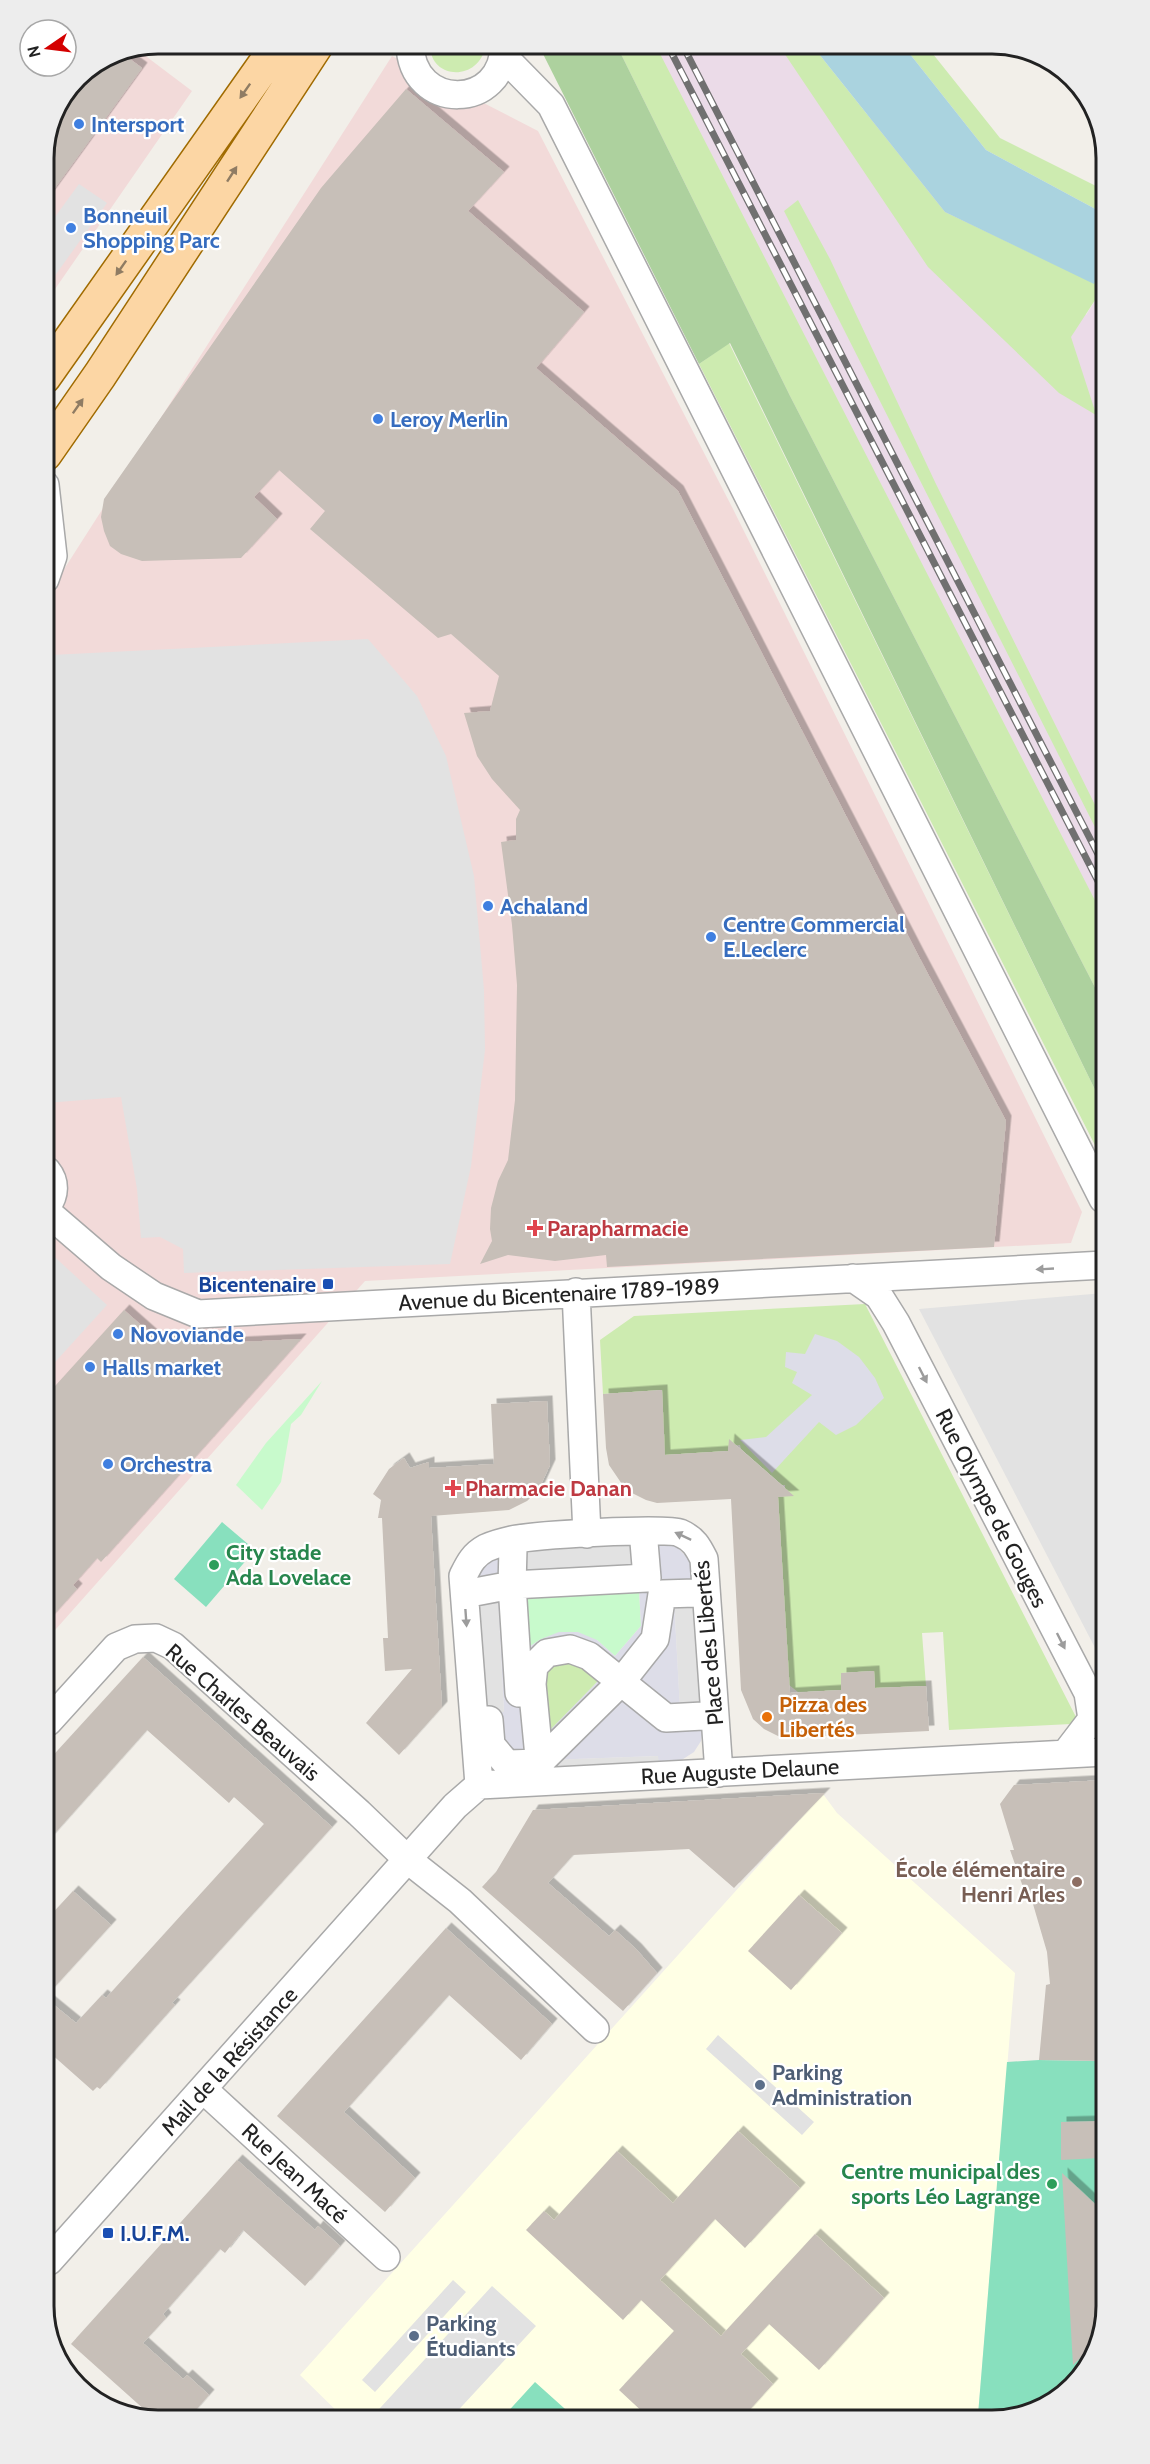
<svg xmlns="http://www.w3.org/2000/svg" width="1150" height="2464" viewBox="0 0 1150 2464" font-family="Cabin,sans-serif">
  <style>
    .commercial { fill: #f2dad9 }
    .industrial { fill: #ebdbe8 }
    .education { fill: #ffffe5 }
    .grass { fill: #cdebb0 }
    .forest { fill: #add19e }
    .park { fill: #c8facc }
    .pitch { fill: #88e0be }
    .parking { fill: #e2e2e2 }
    .plaza { fill: #dddde8; fill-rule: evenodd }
    .water { fill: #aad3df }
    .building { fill: #c7bfb8; filter: url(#shadow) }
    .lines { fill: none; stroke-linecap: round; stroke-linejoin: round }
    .street-casing { stroke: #a9a9a9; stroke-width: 30 }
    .primary-casing { stroke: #a06b00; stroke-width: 36 }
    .street { stroke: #fff; stroke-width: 27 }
    .primary { stroke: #fcd6a4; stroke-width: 33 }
    .rail-casing { stroke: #707070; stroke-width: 7 }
    .rail { stroke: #fff; stroke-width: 4.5; stroke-dasharray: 14; stroke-linecap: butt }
    .oneway { fill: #8f7c63 }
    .oneway2 { fill: #9c9c9c }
    .shop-dot { fill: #3f7fe0; stroke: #fff; stroke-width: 2 }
    .health-dot { fill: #e0444e; stroke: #fff; stroke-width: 2 }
    .transit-dot { fill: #1a4fb4; stroke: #fff; stroke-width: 2 }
    .leisure-dot { fill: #2e9e5b; stroke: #fff; stroke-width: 2 }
    .food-dot { fill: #e8710a; stroke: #fff; stroke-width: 2 }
    .education-dot { fill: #8d6e63; stroke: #fff; stroke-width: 2 }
    .service-dot { fill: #5c6f8a; stroke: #fff; stroke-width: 2 }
    .labels { text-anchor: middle; stroke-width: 4.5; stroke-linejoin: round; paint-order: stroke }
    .shop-label { font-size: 22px; font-weight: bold; fill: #366cbe; stroke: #fff; text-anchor: start }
    .health-label { font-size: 22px; font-weight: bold; fill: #be3a42; stroke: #fff; text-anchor: start }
    .transit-label { font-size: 22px; font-weight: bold; fill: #164399; stroke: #fff; text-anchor: end }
    .street-label { font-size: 22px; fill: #222; stroke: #fff }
    .leisure-label { font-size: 22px; font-weight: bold; fill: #27864d; stroke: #fff; text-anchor: start }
    .food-label { font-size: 22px; font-weight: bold; fill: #c56008; stroke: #fff; text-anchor: start }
    .education-label { font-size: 22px; font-weight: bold; fill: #785e54; stroke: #fff; text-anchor: end }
    .service-label { font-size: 22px; font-weight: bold; fill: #4e5e75; stroke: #fff; text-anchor: start }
    .rim { fill: none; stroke: #222; stroke-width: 3 }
  </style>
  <defs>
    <filter id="shadow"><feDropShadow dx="5.5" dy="-5.5" stdDeviation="0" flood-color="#0004"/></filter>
  </defs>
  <rect width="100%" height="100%" fill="#f2efe9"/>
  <path class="commercial" d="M135,48L192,91L44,305V151L77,77L115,52Z
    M392,56L538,131L733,509L1082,1212L1071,1243L365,1281L48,1638L45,599Z"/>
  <path class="industrial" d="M592,44H790L1086,315L1101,291L1103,1106Z"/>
  <path class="education" d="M823,1794L837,1813L1015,1973L978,2415L345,2419L300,2375Z"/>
  <path class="grass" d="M430,44H486V45C479,83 429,80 430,44Z
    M616,44H655L1103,916V1003L790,396Z
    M778,44H811L945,212L1094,283L1101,270V291L1071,337L1096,414L1101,413V418L1059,393L928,267Z
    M902,44H925L1000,138L1100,188L1101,212L986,150Z
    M798,200L830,259L935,482L1102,819V841L784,211Z
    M729,343L1103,1106V1161L699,364Z
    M865,1304L1076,1717L1071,1724L949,1730L943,1632L922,1633L926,1686L875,1688L874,1671L841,1673V1690L798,1692L789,1685L778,1497L785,1496V1485H782L741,1449L740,1445L729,1446L728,1451L664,1455L662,1390L603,1394L600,1340L634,1316Z
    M568,1658L601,1678L552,1729H547L543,1675L553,1661Z"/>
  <path class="forest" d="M538,44H616L790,396L1103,1003V1106L730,343L699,364Z"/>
  <path class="park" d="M322,1381L301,1415L291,1424L281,1482L262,1510L236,1485L266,1443Z
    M639,1588L641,1626L615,1656L597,1640L541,1639L529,1647L524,1596Z"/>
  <path class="pitch" d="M222,1522L255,1550L206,1607L174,1579Z
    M1039,2060L1106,2061V2306L1083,2375L1029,2414L978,2415L1007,2062Z
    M535,2382L574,2417L502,2418Z"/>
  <path class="parking" d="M79,184L107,203L44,291V232Z
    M368,639L417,696L446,756L474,876L484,990L485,1050L471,1166L450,1264L184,1273L183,1249L160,1237L141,1238L137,1189L121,1097L46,1103L45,650L51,655Z
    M47,1250L107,1305L47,1371Z
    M1104,1293L1105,1667L919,1309Z
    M637,1542L638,1565L524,1571L522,1548Z
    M696,1597L702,1710L680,1711L674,1598Z
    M498,1599L504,1713L481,1714L475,1600Z
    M659,1756V1763L547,1767V1760Z
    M718,2035L814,2122L802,2135L706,2049Z
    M453,2280L466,2292L375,2392L362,2380Z
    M492,2286L536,2326L451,2418L370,2419Z"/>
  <path class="plaza" d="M815,1334L837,1341L859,1357L875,1378L884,1398L856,1425L836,1435L819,1422L772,1473L740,1440L766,1437L812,1395L792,1383L797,1372L785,1367L786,1352L805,1354Z
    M637,1542H663L678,1548L691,1562L696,1593L674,1599L680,1710L703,1729L701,1741L694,1752L680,1761L659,1763L658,1756L548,1760L505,1768L481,1714L504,1712L498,1599L475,1600L477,1570L500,1551L524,1571L638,1565ZM639,1588L641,1626L615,1656L597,1640L578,1632H559L541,1639L529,1647L524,1596ZM581,1660L601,1678L551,1729L547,1728L543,1675L553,1661Z"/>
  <path class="water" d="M811,44H902L986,150L1101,212V270L1094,284L945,212Z"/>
  <path class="building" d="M119,51L142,68L44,203V151L77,77Z
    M406,89L504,172L468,211L584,312L536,368L678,491L919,957L1006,1121L994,1247L607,1267L606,1255L555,1261L508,1255L480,1264L492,1241L490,1229L491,1208L498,1181L508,1160L515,1100L517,985L512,925L501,842L516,840V819L520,810L492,779L477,756L464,713L490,711L499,676L451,634L438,638L310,529L325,511L279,470L254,497L277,519L241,558L142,561L121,554L110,546L104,531L101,517L104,499L321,188Z
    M124,1310L160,1342L220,1338L221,1343L301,1339L101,1562L97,1558L73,1585L77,1589L48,1621L47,1395Z
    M662,1390L665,1455L728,1451L729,1439L794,1496L778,1497L790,1693L841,1690V1673L874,1671L875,1688L926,1686L929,1731L782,1738L764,1729L753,1719L741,1690L731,1499L657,1503L646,1500L626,1490L609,1465L606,1448L603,1394Z
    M547,1401L550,1465L538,1491L527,1501L509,1510L431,1516L442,1707L399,1755L366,1723L412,1669L385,1671L383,1638H388L382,1518H378L381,1500L373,1494L389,1469L404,1458L410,1468L429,1462V1468L494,1464L491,1404Z
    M143,1657L332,1827L172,2003L175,2005L109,2079L100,2089L97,2087L93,2091L49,2052V2001L76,2023L102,1995L106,1998L264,1824L234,1797L229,1803L147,1730L48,1841V1761Z
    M1105,1780L1106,2061L1039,2060L1046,1985L1050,1984L1047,1952L1028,1887H1023L1010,1850H1014L1000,1804L1014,1785Z
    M825,1793L734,1888L689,1849L573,1855L548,1883L609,1936L615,1930L636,1949L657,1973L623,2011L482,1887L496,1872L533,1810Z
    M73,1891L111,1925L49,1993V1917Z
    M799,1895L842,1933L791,1990L748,1951Z
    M446,1928L552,2024L521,2060L449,1995L344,2112L415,2178L385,2212L277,2116Z
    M1098,2121L1100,2158L1061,2160V2122Z
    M738,2131L800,2188L745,2248L715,2219L660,2280L721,2336L815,2234L884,2298L819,2370L769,2324L741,2354L773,2384L744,2416L648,2417L619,2390L674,2331L641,2300L623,2320L526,2230L544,2211L554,2220L617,2151L673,2203Z
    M237,2160L315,2230L318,2226L340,2246L305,2286L243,2230L225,2253L220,2249L163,2314L166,2318L143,2343L183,2379L187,2375L209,2395L187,2420H156L71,2344Z
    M1062,2173L1106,2214V2306L1093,2346L1073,2365Z"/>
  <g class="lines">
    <defs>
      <path id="street" d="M410,44C411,112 505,111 504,44
        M504,57L551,105L1103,1199
        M45,485L53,556L45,579
        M47,1171C56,1182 55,1195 47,1206
        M47,1212L111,1267L154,1296L198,1314L1104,1265
        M853,1278L879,1296L896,1323L1088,1693L1092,1719L1066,1753
        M576,1292L587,1534
        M513,1549L512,1585L519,1693
        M475,1592L512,1585L647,1578L644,1542
        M484,1720H489L491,1745L507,1764L539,1763L621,1682L655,1639L662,1594L696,1593
        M48,1722L116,1647L135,1639L156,1638L173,1646L359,1813L408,1860L460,1901L595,2029
        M540,1767L532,1684L534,1666L547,1653L570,1649L589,1656L666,1718L703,1716
        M479,1785L463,1576C469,1564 473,1555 486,1548C493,1545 503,1542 512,1540C533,1535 666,1527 680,1533C694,1539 698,1547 704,1559L719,1773
        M204,2090L386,2257
        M49,2261L455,1806L479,1785L1105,1752"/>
      <path id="primary" d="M44,377L279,44
        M45,454L100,375L317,44"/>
    </defs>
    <use href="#street" class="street-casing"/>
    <use href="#primary" class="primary-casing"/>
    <use href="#street" class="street"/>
    <use href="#primary" class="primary"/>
    <defs>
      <path id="rail" d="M667,44L1102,889
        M682,44L1102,862"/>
    </defs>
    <use href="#rail" class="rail-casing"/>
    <use href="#rail" class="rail"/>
  </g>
  <defs><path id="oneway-solid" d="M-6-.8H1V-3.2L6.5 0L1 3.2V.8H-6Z" transform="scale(1.5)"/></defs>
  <g class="oneway">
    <use href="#oneway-solid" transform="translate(245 91) rotate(125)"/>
    <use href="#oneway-solid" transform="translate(232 174) rotate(-57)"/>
    <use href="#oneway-solid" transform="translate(121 268) rotate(125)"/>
    <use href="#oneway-solid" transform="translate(78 406) rotate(-55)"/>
  </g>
  <g class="oneway2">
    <use href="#oneway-solid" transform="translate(1045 1269) rotate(177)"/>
    <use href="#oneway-solid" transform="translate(923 1375) rotate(63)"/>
    <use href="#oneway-solid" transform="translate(683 1536) rotate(-155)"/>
    <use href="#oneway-solid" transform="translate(466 1618) rotate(86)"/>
    <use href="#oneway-solid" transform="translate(1061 1641) rotate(63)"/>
  </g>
  <g class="shop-dot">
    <circle cx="79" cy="124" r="6"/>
    <circle cx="71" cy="228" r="6"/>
    <circle cx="378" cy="419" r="6"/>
    <circle cx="488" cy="906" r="6"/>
    <circle cx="711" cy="937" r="6"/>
    <circle cx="118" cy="1334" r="6"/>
    <circle cx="90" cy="1367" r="6"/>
    <circle cx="108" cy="1464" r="6"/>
  </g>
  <g class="health-dot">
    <path d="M532 1219h6v6h6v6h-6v6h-6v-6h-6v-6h6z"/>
    <path d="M450 1479h6v6h6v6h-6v6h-6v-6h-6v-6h6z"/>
  </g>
  <g class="transit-dot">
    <rect x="322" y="1278" width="12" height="12" rx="3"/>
    <rect x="102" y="2227" width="12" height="12" rx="3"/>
  </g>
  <g class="leisure-dot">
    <circle cx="214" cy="1565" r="6"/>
    <circle cx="1052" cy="2184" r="6"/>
  </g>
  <circle class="food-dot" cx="767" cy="1717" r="6"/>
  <circle class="education-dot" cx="1077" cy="1882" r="6"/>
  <g class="service-dot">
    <circle cx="760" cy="2085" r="6"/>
    <circle cx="414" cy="2336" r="6"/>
  </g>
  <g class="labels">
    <g class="shop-label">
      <text x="91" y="132">Intersport</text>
      <text x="83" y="223">Bonneuil<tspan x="83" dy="25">Shopping Parc</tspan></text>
      <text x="390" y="427">Leroy Merlin</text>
      <text x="500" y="914">Achaland</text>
      <text x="723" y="932">Centre Commercial<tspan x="723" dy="25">E.Leclerc</tspan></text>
      <text x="130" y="1342">Novoviande</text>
      <text x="102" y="1375">Halls market</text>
      <text x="120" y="1472">Orchestra</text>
    </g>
    <g class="health-label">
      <text x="547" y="1236">Parapharmacie</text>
      <text x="465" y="1496">Pharmacie Danan</text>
    </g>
    <g class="transit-label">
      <text x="316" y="1292">Bicentenaire</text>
      <text x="120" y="2241" text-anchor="start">I.U.F.M.</text>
    </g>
    <g class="street-label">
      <text transform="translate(559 1294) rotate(-3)" y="8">Avenue du Bicentenaire 1789-1989</text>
      <text transform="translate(992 1508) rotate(63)" y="8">Rue Olympe de Gouges</text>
      <text transform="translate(708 1643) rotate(-95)" y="8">Place des Libertés</text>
      <text transform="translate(243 1712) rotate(41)" y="8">Rue Charles Beauvais</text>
      <text transform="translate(740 1771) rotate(-3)" y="8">Rue Auguste Delaune</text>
      <text transform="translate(229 2061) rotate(-48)" y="8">Mail de la Résistance</text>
      <text transform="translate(295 2173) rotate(43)" y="8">Rue Jean Macé</text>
    </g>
    <g class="leisure-label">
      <text x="226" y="1560">City stade<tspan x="226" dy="25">Ada Lovelace</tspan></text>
      <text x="1040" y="2179" text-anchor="end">Centre municipal des<tspan x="1040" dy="25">sports Léo Lagrange</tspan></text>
    </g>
    <g class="food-label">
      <text x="779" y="1712">Pizza des<tspan x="779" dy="25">Libertés</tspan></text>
    </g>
    <g class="education-label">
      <text x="1065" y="1877">École élémentaire<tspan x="1065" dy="25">Henri Arles</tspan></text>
    </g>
    <g class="service-label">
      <text x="772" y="2080">Parking<tspan x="772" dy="25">Administration</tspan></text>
      <text x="426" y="2331">Parking<tspan x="426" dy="25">Étudiants</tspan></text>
    </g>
  </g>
  <path d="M0 0H1150V2464H0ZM158 54H992A104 104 0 0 1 1096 158V2306A104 104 0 0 1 992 2410H158A104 104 0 0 1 54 2306V158A104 104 0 0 1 158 54Z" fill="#ededed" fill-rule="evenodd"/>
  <path class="rim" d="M158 54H992A104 104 0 0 1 1096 158V2306A104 104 0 0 1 992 2410H158A104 104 0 0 1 54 2306V158A104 104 0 0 1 158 54Z"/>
  <g transform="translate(48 48) rotate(256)"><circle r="28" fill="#ffffff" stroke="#a7a7a7" stroke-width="1.5"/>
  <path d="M0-4.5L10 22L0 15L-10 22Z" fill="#d40000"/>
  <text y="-9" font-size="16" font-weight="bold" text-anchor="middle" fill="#222222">N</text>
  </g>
</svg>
